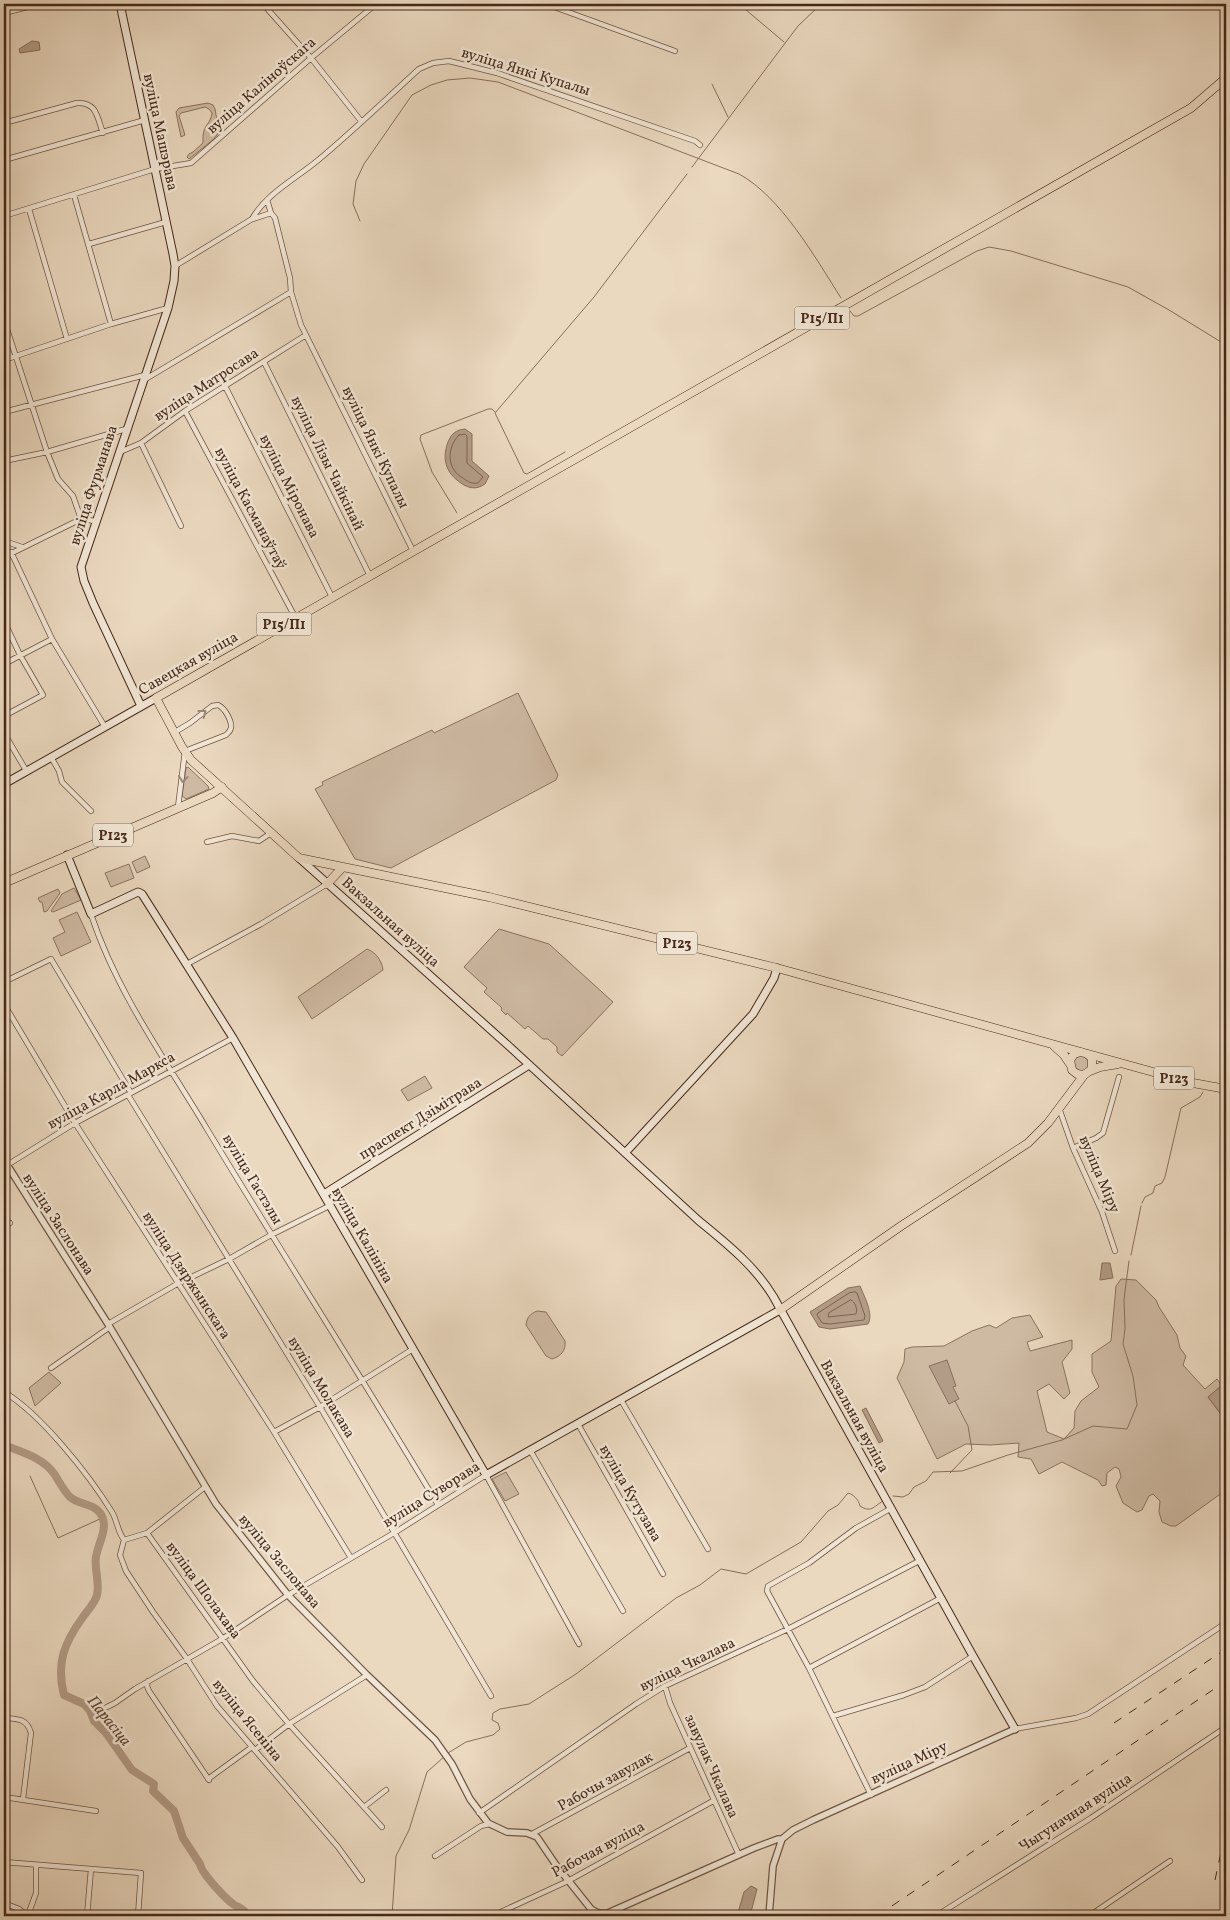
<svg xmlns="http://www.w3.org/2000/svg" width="1230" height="1920" viewBox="0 0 1230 1920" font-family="Vollkorn,serif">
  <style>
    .green { fill: #cebaa3; stroke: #8a725e }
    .water { fill: #b39c87; stroke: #886e5b }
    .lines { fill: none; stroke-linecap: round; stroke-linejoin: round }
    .shore { stroke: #7d6250; stroke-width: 1 }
    .stream { stroke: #886e5b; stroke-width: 1 }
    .river { stroke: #b39c87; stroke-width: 8 }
    .minor-casing { stroke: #705542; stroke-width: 6 }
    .tertiary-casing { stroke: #705542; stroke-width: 8 }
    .secondary-casing { stroke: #472919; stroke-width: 9 }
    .primary-casing { stroke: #472919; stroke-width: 9 }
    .minor { stroke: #f1e6d5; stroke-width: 4.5 }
    .tertiary { stroke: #f1e6d5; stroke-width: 5.5 }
    .secondary { stroke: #f1e6d5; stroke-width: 7 }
    .primary { stroke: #ead8bf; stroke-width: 8 }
    .rail { stroke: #472919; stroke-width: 1; stroke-dasharray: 9 9; stroke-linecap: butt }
    .oneway { stroke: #9c8877 }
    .labels { text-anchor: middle; stroke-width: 5; stroke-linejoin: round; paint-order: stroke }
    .shield { fill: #f1e6d5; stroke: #7a6251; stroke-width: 1 }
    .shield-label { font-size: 14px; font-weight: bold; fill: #472919 }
    .street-label { font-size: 15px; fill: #472919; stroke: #f1e6d5 }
    .water-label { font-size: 16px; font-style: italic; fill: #624634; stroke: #f1e6d5 }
  </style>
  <rect width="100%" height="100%" fill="#ead8bf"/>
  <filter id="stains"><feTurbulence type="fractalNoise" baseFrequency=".004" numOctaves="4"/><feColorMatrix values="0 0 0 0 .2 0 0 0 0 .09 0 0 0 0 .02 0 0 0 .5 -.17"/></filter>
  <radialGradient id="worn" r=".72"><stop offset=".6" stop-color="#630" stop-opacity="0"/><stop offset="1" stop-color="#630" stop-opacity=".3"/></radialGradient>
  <path class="green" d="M208,103L213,105L215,109L219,132L214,139L189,159L187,157L189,154L193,152L203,143C202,123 210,127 212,113L209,109L205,107L181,113L179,116L185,135L181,137L176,112L179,108Z
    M518,693L558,775L556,780L391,868L355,859L315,789L323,785L322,782L432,730L434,733Z
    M188,767L208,786L209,789L186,799L182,796L186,768Z
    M145,856L150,867L137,873L132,862Z
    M129,864L134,878L111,887L105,873Z
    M74,888L81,900L53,912L51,911L62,894Z
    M58,889L60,893L47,911L44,912L42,902H40L38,898Z
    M77,912L91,942L61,956L53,938L65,932L59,920Z
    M499,929L549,944L613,1002L562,1056L557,1052V1047L548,1039H543L528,1026L525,1029L507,1013L506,1015L501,1010L502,1008L484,992L487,988L464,967Z
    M367,949C375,952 382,960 383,970L312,1019L298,997Z
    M1079,1055L1087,1057L1090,1065L1085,1072L1076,1071L1073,1061Z
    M425,1076L432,1088L408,1101L401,1090Z
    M1121,1279L1136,1280L1156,1300L1159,1307L1177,1335L1180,1348L1186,1356L1183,1365L1205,1389L1217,1379L1224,1388L1220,1387L1208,1397L1226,1421V1490L1176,1526H1171L1162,1522L1159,1512L1160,1501L1153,1494L1149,1496L1142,1510L1137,1512L1123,1503L1116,1486L1121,1477L1119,1469L1115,1467L1107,1473L1106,1485L1102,1486L1098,1480L1062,1462L1039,1474L1031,1459L1018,1457L1019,1443L990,1445L966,1444L937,1459L897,1378L904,1362L905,1349L912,1347L944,1346L972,1331L989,1325L996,1328L1012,1318L1030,1315L1043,1337L1027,1342L1030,1351L1072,1340V1349L1062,1362L1070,1393L1064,1399L1049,1384L1037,1391L1047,1432L1064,1439L1074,1428L1075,1411L1081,1401L1099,1387L1092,1372V1354L1111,1341L1116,1286Z
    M537,1311L546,1312L565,1341C566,1351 561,1356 552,1359L546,1356L526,1325C527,1317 530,1314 537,1311Z
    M49,1372L61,1383L35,1406L29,1388Z
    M506,1472L519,1494L505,1501L492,1479Z"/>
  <path class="water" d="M32,41L39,42L40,50L20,53L19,49Z
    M465,429L472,434V461L489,476L485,484C477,489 472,489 464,485C447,475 441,461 448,442C452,433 456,430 465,429Z
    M1102,1263H1110L1113,1278L1100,1280Z
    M860,1286C864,1296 874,1314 868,1324L830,1329L819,1327L810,1312L848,1288Z
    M947,1360L956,1386L953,1387L959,1399L949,1404L929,1366Z
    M1220,1387L1226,1391V1421L1208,1397Z
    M866,1408L883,1441L879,1443L862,1410Z
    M751,1886L757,1889L750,1916H737L744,1892Z"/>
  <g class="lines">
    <path class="shore" d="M459,435L465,434L467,436V463L483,477L478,483C472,484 468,482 463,478C447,470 446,448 459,435Z
      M855,1292L857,1293L865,1316L864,1320L830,1324L822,1323L817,1315L818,1313L849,1293Z
      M851,1300C855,1301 858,1310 856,1314L828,1317L829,1313Z"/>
    <path class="stream" d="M739,4L784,42
      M712,84L728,117
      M692,167L798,26L821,4
      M360,221L353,204L356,181L364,164L412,95L431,85L447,80L470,78L498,82L739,174C781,197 815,257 841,298
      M850,311L854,316H858L977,251L989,247L1011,251L1128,287L1169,310L1226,345
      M565,452L527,474L524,473L495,413L594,297L687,174
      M457,513L432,472L420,439L421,435L488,409H492L495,412
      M1142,1203L1145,1197L1153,1193L1155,1186L1162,1183L1165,1177L1181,1108L1200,1097L1203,1092
      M1131,1255L1141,1206
      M950,1473L972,1450L968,1426L955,1401
      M30,1476L58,1538L102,1518
      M893,1496L903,1497L909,1494L914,1487L926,1481L933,1472L962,1471L1008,1455L1062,1440L1093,1426L1127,1429L1137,1405L1133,1376L1123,1344L1125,1329L1124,1299L1129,1261
      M448,1753L466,1742L493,1735L500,1729L498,1723L492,1720L493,1713L500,1709L529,1704L576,1674L676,1598L700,1585L721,1569L746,1574L801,1542L828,1511L838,1505L848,1493C853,1494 859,1500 860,1506C871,1513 873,1507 883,1501
      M392,1916L396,1856L409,1830L427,1772L445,1756"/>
    <path class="river" d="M4,1445C22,1452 44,1458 55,1475C60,1483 64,1491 70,1497C79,1505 93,1503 100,1513C110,1526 98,1543 96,1557C94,1569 100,1582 97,1595C95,1603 88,1610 83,1617C64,1643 56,1663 64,1695L84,1704L90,1711L94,1721L106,1733L132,1770L154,1784L153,1791L174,1811L183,1838L200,1864C202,1874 225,1898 233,1904C239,1908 245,1909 248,1916"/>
    <defs>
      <path id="minor" d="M263,4L311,58L361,121
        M546,4L675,51
        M4,13L39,4
        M4,123L77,103C97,102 97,117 103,133
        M4,160L145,120
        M74,195L111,324
        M267,200L271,213
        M29,209L67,339
        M4,216L155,169L191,163L311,58L376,4
        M253,219L271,213L275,218L290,278L291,292L301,325L413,551
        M89,244L166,222
        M175,266L252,219C266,194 295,179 317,161C352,132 385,100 419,69L433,63L449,61L497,73L695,141L700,145
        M4,320L47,452L58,479L73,496L81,519
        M4,360L111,324L168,308
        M264,362L370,576
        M144,380L291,292
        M225,386L332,597
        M185,411L295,617
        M4,412L145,375
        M141,443L181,526
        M120,452L141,443L185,411L306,335
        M4,461L47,452L126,429
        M4,541L22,547
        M11,552L52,639L105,727
        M4,557L81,519L95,521
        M4,621L20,655L43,695L4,716
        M4,664L52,639
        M175,732L190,723L212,706L218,705C225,708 232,721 231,728C230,732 228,733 226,735L185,751L178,807
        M4,733L27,772
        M51,757L59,771L62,782L91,811
        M207,842L232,836L259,841L271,833
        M91,914C116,991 165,1059 207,1129C283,1255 363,1379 438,1505
        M187,964L261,924L327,884
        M4,982L51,959L131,1093
        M4,1004L75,1123L274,1432L351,1558
        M128,1095L320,1407L491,1696
        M1059,1108L1073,1148L1102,1212L1115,1251
        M1073,1148L1096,1138L1103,1133L1119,1077
        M4,1167L75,1123L233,1038
        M4,1226L10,1223
        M108,1324L177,1284L229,1259L271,1235L331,1205
        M51,1368L110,1327
        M4,1392C41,1414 89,1475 112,1512C117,1520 117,1530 124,1540
        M621,1400L708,1549
        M578,1424L663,1574
        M274,1432L320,1407L413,1349
        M530,1450L623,1611
        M147,1533L253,1681L289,1724L382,1827
        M124,1540L120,1555L126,1571L153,1612L187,1659L217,1706L338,1847L362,1880
        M124,1540L147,1533L205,1487
        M809,1668L941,1598
        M148,1681L147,1686L149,1691L209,1780
        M665,1686L670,1703L739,1855
        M4,1698C8,1706 6,1718 4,1726
        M101,1710L115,1703L135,1689L222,1639L288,1595L394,1533L486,1475L579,1644
        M833,1716L904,1695L925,1687L973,1656
        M6,1718C19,1719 27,1719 31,1733L23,1799
        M1015,1729L1076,1718L1088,1714L1226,1623
        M255,1750L289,1724L367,1675
        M208,1779L252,1747
        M871,1795L809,1668L767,1591L768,1586L809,1563L856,1528L890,1509
        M4,1797L96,1811
        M364,1807L386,1790
        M479,1813L636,1704L665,1686L788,1629L919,1561
        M532,1834L690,1748
        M435,1856L481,1826L489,1824
        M4,1862L141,1873L138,1916
        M4,1903L19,1909L28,1916
        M28,1915L36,1893V1865
        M87,1916L91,1869
        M492,1916L568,1881L713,1801
        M936,1916L1091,1818L1226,1727
        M1089,1916L1170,1861"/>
      <path id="tertiary" d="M4,1160L108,1324L216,1504L288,1595L367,1675L435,1740L452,1764L470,1799L488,1823L507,1832L527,1833L537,1837L556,1865L591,1909C597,1913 601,1914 608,1913L754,1848L778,1839H782L793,1830L813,1820L1015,1729
        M769,1916L773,1866L782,1839"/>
      <path id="secondary" d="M120,4L173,254L175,266L174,281L168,308L81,567L84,581L93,603L141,706
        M4,784L156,698
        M67,855L91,914L138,892L142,894L233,1038L486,1475L780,1310
        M299,858L511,1048L698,1220C726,1243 754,1265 773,1296L973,1656L1015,1729
        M625,1153L753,1014L774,978L777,968
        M324,1194L529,1065"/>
      <path id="primary" d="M1226,78L1191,108L156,698L182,747L191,760L299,858L489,897L777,968L1193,1083L1226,1089
        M4,883L213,793L222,787
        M327,884L342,868
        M1054,1046L1064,1055L1070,1064
        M1081,1052L1074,1054L1070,1060L1072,1070L1077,1074L1084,1075L1092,1069V1058L1087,1054
        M1090,1071L1100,1067L1118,1064
        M780,1310L901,1226L1028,1143L1048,1123L1084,1075"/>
    </defs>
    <use href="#minor" class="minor-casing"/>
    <use href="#tertiary" class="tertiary-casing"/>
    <use href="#secondary" class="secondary-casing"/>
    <use href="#primary" class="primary-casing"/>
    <use href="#minor" class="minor"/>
    <use href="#tertiary" class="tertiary"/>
    <use href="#secondary" class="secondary"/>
    <use href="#primary" class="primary"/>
    <path class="rail" d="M1114,1723L1226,1649
      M1215,1880L1226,1829
      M877,1916L1226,1681"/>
  </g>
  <defs><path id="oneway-chevron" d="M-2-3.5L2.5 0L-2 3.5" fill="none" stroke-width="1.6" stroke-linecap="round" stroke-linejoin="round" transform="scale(1.25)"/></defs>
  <g class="oneway">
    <use href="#oneway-chevron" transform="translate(203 713) rotate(-37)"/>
    <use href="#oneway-chevron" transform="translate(183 779) rotate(96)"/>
  </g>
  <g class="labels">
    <g class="shield">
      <rect x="794.5" y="306.5" width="55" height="23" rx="4"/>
      <rect x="256.5" y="612.5" width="55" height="23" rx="4"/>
      <rect x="93" y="823.5" width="40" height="23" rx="4"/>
      <rect x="657" y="931.5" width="40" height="23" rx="4"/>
      <rect x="1154" y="1066.5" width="40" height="23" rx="4"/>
    </g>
    <g class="shield-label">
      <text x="822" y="323">Р15/П1</text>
      <text x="284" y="629">Р15/П1</text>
      <text x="113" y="840">Р123</text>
      <text x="677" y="948">Р123</text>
      <text x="1174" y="1083">Р123</text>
    </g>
    <g class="street-label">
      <text transform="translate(526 71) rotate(17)" y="5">вуліца Янкі Купалы</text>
      <text transform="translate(261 85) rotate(-41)" y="5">вуліца Каліноўскага</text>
      <text transform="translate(161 132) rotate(78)" y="5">вуліца Машэрава</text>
      <text transform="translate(206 384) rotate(-33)" y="5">вуліца Матросава</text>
      <text transform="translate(376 447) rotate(64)" y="5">вуліца Янкі Купалы</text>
      <text transform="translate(328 463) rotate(64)" y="5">вуліца Лізы Чайкінай</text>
      <text transform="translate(93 485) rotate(-72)" y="5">вуліца Фурманава</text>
      <text transform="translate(290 486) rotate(63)" y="5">вуліца Міронава</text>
      <text transform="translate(251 508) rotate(62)" y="5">вуліца Касманаўтаў</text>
      <text transform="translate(188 663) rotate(-30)" y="5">Савецкая вуліца</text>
      <text transform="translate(391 922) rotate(42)" y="5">Вакзальная вуліца</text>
      <text transform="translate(111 1090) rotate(-29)" y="5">вуліца Карла Маркса</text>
      <text transform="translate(420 1118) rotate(-32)" y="5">праспект Дзімітрава</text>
      <text transform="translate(1100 1174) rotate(67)" y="5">вуліца Міру</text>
      <text transform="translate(253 1179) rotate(59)" y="5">вуліца Гастэлы</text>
      <text transform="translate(59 1224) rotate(57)" y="5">вуліца Заслонава</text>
      <text transform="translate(363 1235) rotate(60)" y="5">вуліца Калініна</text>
      <text transform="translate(187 1275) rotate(57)" y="5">вуліца Дзяржынскага</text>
      <text transform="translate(322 1387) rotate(59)" y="5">вуліца Молакава</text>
      <text transform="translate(855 1416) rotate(61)" y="5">Вакзальная вуліца</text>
      <text transform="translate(631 1493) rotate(60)" y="5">вуліца Кутузава</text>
      <text transform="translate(431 1494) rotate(-32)" y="5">вуліца Суворава</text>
      <text transform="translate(280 1561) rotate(50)" y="5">вуліца Заслонава</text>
      <text transform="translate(204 1590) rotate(54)" y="5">вуліца Шолахава</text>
      <text transform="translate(687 1664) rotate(-26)" y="5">вуліца Чкалава</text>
      <text transform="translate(248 1720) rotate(51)" y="5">вуліца Ясеніна</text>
      <text transform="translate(909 1762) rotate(-25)" y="5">вуліца Міру</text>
      <text transform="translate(712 1766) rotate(66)" y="5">завулак Чкалава</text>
      <text transform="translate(605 1781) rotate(-29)" y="5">Рабочы завулак</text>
      <text transform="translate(1075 1812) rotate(-33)" y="5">Чыгуначная вуліца</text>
      <text transform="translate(598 1849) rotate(-28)" y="5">Рабочая вуліца</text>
    </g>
    <g class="water-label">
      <text transform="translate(110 1720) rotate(51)" y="6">Парасіца</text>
    </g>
  </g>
  <rect width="1230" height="1920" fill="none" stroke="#ead8bf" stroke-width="20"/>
  <rect x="5" y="5" width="1220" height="1910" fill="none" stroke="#472919" stroke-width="2.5"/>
  <rect x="10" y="10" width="1210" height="1900" fill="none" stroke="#472919"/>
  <rect width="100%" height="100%" filter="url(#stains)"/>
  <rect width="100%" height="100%" fill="url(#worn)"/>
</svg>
